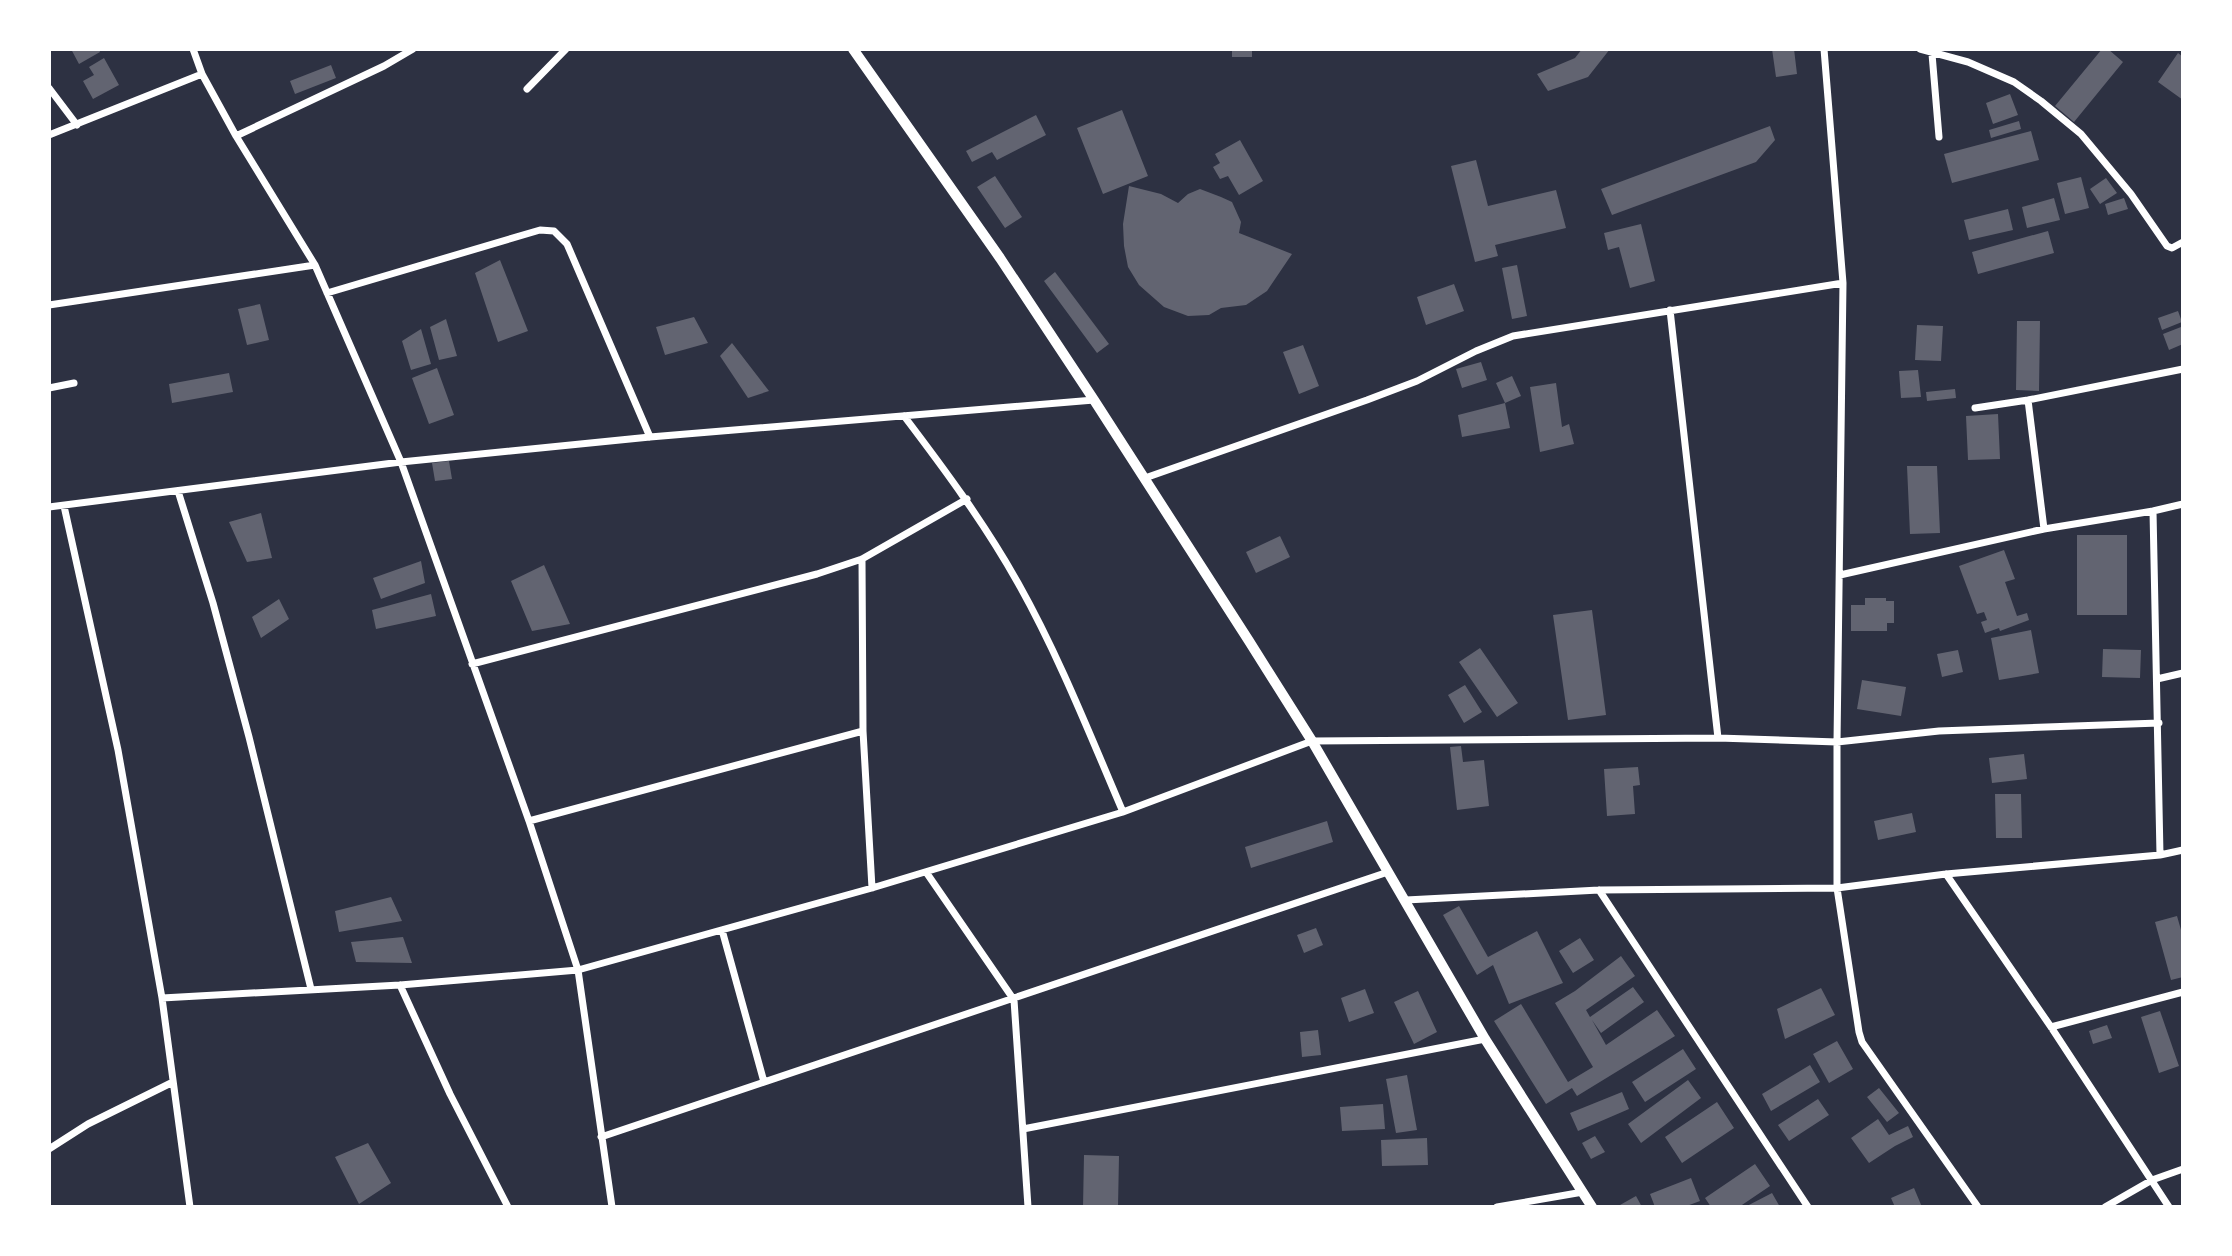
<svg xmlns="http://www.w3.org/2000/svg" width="2232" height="1256" viewBox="0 0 2232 1256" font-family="'PT Sans Narrow',sans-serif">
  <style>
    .building { fill: #626471 }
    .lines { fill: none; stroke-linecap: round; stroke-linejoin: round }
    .minor { stroke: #fff; stroke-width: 7 }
    .secondary { stroke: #fff; stroke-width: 10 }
  </style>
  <rect width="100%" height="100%" fill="#2d3142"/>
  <path class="building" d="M71,49H99L100,52L79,64Z
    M1232,49H1252V57H1232Z
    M1582,49H1610L1588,77L1548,91L1537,74L1575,58Z
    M1772,49H1794L1797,74L1776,77Z
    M2102,49H2108L2123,62L2074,122L2055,106Z
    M2178,53L2183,57V100L2158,82Z
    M104,58L119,85L93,99L83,81L94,75L89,67Z
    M331,65L336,78L295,94L290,81Z
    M2010,94L2018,115L1993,124L1986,103Z
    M1122,110L1148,176L1103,194L1077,128Z
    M1036,115L1046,135L997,160L992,152L972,162L966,151Z
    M2019,121L2021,129L1991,138L1989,130Z
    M1770,126L1775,140L1756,162L1612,215L1601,189Z
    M2031,131L2039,160L1952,183L1944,154Z
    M1240,140L1263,181L1239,195L1228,176L1220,179L1213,167L1220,163L1215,154Z
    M1476,160L1488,206L1556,190L1566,228L1495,245L1498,256L1475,262L1451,166Z
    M995,176L1022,217L1005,228L977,187Z
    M2081,177L2089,208L2065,214L2057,183Z
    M2106,178L2117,193L2100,204L2090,189Z
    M1129,186L1161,194L1178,203L1188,194L1200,189L1221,197L1232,202L1241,222L1239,233L1292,254L1267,291L1246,305L1221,308L1209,315L1188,316L1164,307L1139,285L1128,267L1124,246L1123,224Z
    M2054,198L2060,220L2027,228L2022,207Z
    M2124,198L2128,209L2108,215L2105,204Z
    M2008,209L2013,230L1969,240L1964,220Z
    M1641,224L1655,281L1630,288L1619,247L1608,250L1604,233Z
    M2048,231L2054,253L1978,274L1972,252Z
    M500,260L528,331L498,342L475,273Z
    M1517,265L1527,316L1512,319L1502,268Z
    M1055,272L1109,344L1097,353L1044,281Z
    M1454,284L1464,311L1426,325L1417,297Z
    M260,304L269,340L247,345L238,309Z
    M2178,311L2182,322L2162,330L2158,318Z
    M694,317L708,343L665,355L656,327Z
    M446,319L457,356L439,360L430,327Z
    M2017,321H2040L2039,391L2016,390Z
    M1917,325L1943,326L1941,361L1915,360Z
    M2181,327L2183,344L2169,350L2163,334Z
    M421,329L431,364L411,370L402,341Z
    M732,343L769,391L748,398L720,356Z
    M1303,345L1319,386L1299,394L1283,352Z
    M1481,362L1487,380L1462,388L1456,369Z
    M437,368L454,415L429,424L412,378Z
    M1918,370L1921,397L1901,398L1899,371Z
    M229,373L233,392L172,403L169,384Z
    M1512,376L1521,396L1505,403L1510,428L1462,437L1458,415L1505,403L1496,383Z
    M1556,383L1562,427L1569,424L1574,444L1540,452L1530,387Z
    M1955,389L1956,398L1927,401L1926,392Z
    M1998,414L2000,459L1968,460L1966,416Z
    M449,461L452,479L435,481L432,463Z
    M1907,466H1937L1940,533L1910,534Z
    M261,513L272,558L247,562L229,522Z
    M2077,535H2127V615H2077Z
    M1280,536L1290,557L1256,573L1246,552Z
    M2004,550L2015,579L2005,582L2017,616L2027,613L2029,620L2000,631L1999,628L1985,633L1981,622L1987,620L1984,612L1977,614L1959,566Z
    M421,561L425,583L381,599L373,578Z
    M544,565L570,624L532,631L511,581Z
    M431,594L436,616L376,629L372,610Z
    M1865,598H1886V601H1894V623H1887V631H1851V605H1865Z
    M279,599L289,619L261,638L252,617Z
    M1592,610L1606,715L1568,720L1553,615Z
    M2031,630L2039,673L1999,680L1991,638Z
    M1480,648L1518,703L1497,717L1459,662Z
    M2103,649L2141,650L2140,678L2102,677Z
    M1958,650L1963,672L1942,677L1937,654Z
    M1862,680L1906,687L1901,716L1857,709Z
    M1465,685L1482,712L1464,723L1448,695Z
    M1461,746L1463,762L1484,760L1489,806L1457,810L1450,747Z
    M2024,754L2027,779L1992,783L1989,758Z
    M1638,767L1640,785L1633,786L1635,814L1607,816L1604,769Z
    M1995,794H2021L2022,838H1996Z
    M1912,813L1916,832L1878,840L1874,821Z
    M1327,821L1333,842L1251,868L1245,847Z
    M391,897L402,921L339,932L335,911Z
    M1459,906L1488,957L1537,931L1563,983L1509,1004L1493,965L1477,975L1443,915Z
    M2177,916L2183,937V977L2171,980L2155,922Z
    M1316,928L1323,945L1304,953L1297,935Z
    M403,937L412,963L356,962L351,942Z
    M1580,938L1594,960L1573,973L1559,951Z
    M1621,956L1635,976L1586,1010L1590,1017L1633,987L1644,1002L1601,1033L1592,1020L1606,1045L1657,1010L1675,1036L1577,1096L1572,1088L1546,1104L1494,1021L1521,1004L1568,1082L1593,1067L1555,1003L1575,991Z
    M1821,988L1835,1015L1785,1039L1777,1009Z
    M1365,989L1374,1013L1349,1022L1341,998Z
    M1418,991L1437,1032L1414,1044L1394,1002Z
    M2160,1011L2179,1066L2159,1073L2141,1017Z
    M2107,1025L2112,1038L2093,1044L2089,1031Z
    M1318,1030L1321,1055L1302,1057L1300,1032Z
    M1837,1041L1853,1069L1829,1083L1813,1054Z
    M1683,1049L1696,1069L1645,1102L1632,1082Z
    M1810,1065L1820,1082L1771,1111L1762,1094Z
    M1407,1075L1417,1130L1396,1133L1386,1079Z
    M1688,1080L1701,1098L1641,1143L1628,1124Z
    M1879,1088L1899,1113L1887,1122L1867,1097Z
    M1622,1092L1629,1109L1578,1131L1570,1113Z
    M1818,1099L1829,1115L1789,1141L1778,1125Z
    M1717,1102L1734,1128L1682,1163L1665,1137Z
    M1383,1104L1385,1129L1342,1131L1340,1107Z
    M1878,1119L1889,1135L1908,1126L1913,1137L1895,1146L1869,1163L1851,1138Z
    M1595,1136L1605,1152L1591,1159L1582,1143Z
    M1427,1138L1428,1165L1382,1166L1381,1140Z
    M368,1143L391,1183L359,1204L335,1157Z
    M1084,1155L1119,1156L1118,1207H1083Z
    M1755,1164L1770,1186L1739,1207H1711L1705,1198Z
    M1691,1178L1700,1201L1684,1207H1655L1650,1194Z
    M1914,1188L1922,1207H1895L1891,1198Z
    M1772,1193L1780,1207H1745Z
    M1636,1196L1642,1207H1622L1620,1205Z"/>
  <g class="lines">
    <path class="minor" d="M193,49L202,74L236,136L315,265L401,462L529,821L578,970L612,1207
      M1824,49L1843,283L1837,742V888L1859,1032L1862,1042L1978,1207
      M1920,49L1968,62L2014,82L2041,101L2081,134L2131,194L2167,246L2172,248L2183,242
      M1932,54L1939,137
      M49,88L77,125
      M527,89L566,49
      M49,135L202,74
      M236,136L384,66L413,49
      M327,293L540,230L554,231L567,244L650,437
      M49,305L315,265
      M1670,310L1718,738
      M49,388L74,383
      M2028,400L2044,529
      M1975,408L2028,400L2183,369
      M904,416C945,470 985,524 1018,583C1059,656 1090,735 1123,812
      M1145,478L1367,400L1417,381L1476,351L1513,336L1843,283
      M178,491L213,603L249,737L311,989
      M64,506L118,750L162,998L190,1207
      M49,507L401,462L650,437L1094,400
      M2153,511L2160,855
      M862,559L863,731L872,888
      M1840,575L2044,529L2153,511L2183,504
      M472,664L817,574L862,559L967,499
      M2157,679L2183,673
      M529,821L863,731
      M926,872L1014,1000L1028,1207
      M1946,874L2051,1027L2169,1207
      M1599,890L1808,1207
      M1406,900L1599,890L1837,888L1946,874L2160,855L2183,850
      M722,930L764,1082
      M400,985L450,1094L508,1207
      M162,998L400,985L578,970L872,888L1123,812L1312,741L1718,738L1837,742L1939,731L2159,723
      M2051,1027L2183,992
      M1023,1129L1485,1039
      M601,1137L1388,872
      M49,1149L88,1124L173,1082
      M1497,1207L1583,1192
      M2105,1207L2152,1180L2183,1169"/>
    <path class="secondary" d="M853,49L1000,258L1094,400L1249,641L1312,741L1485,1039L1592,1207"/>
  </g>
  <rect width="2232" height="1256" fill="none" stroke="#ffffff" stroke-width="102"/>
</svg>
